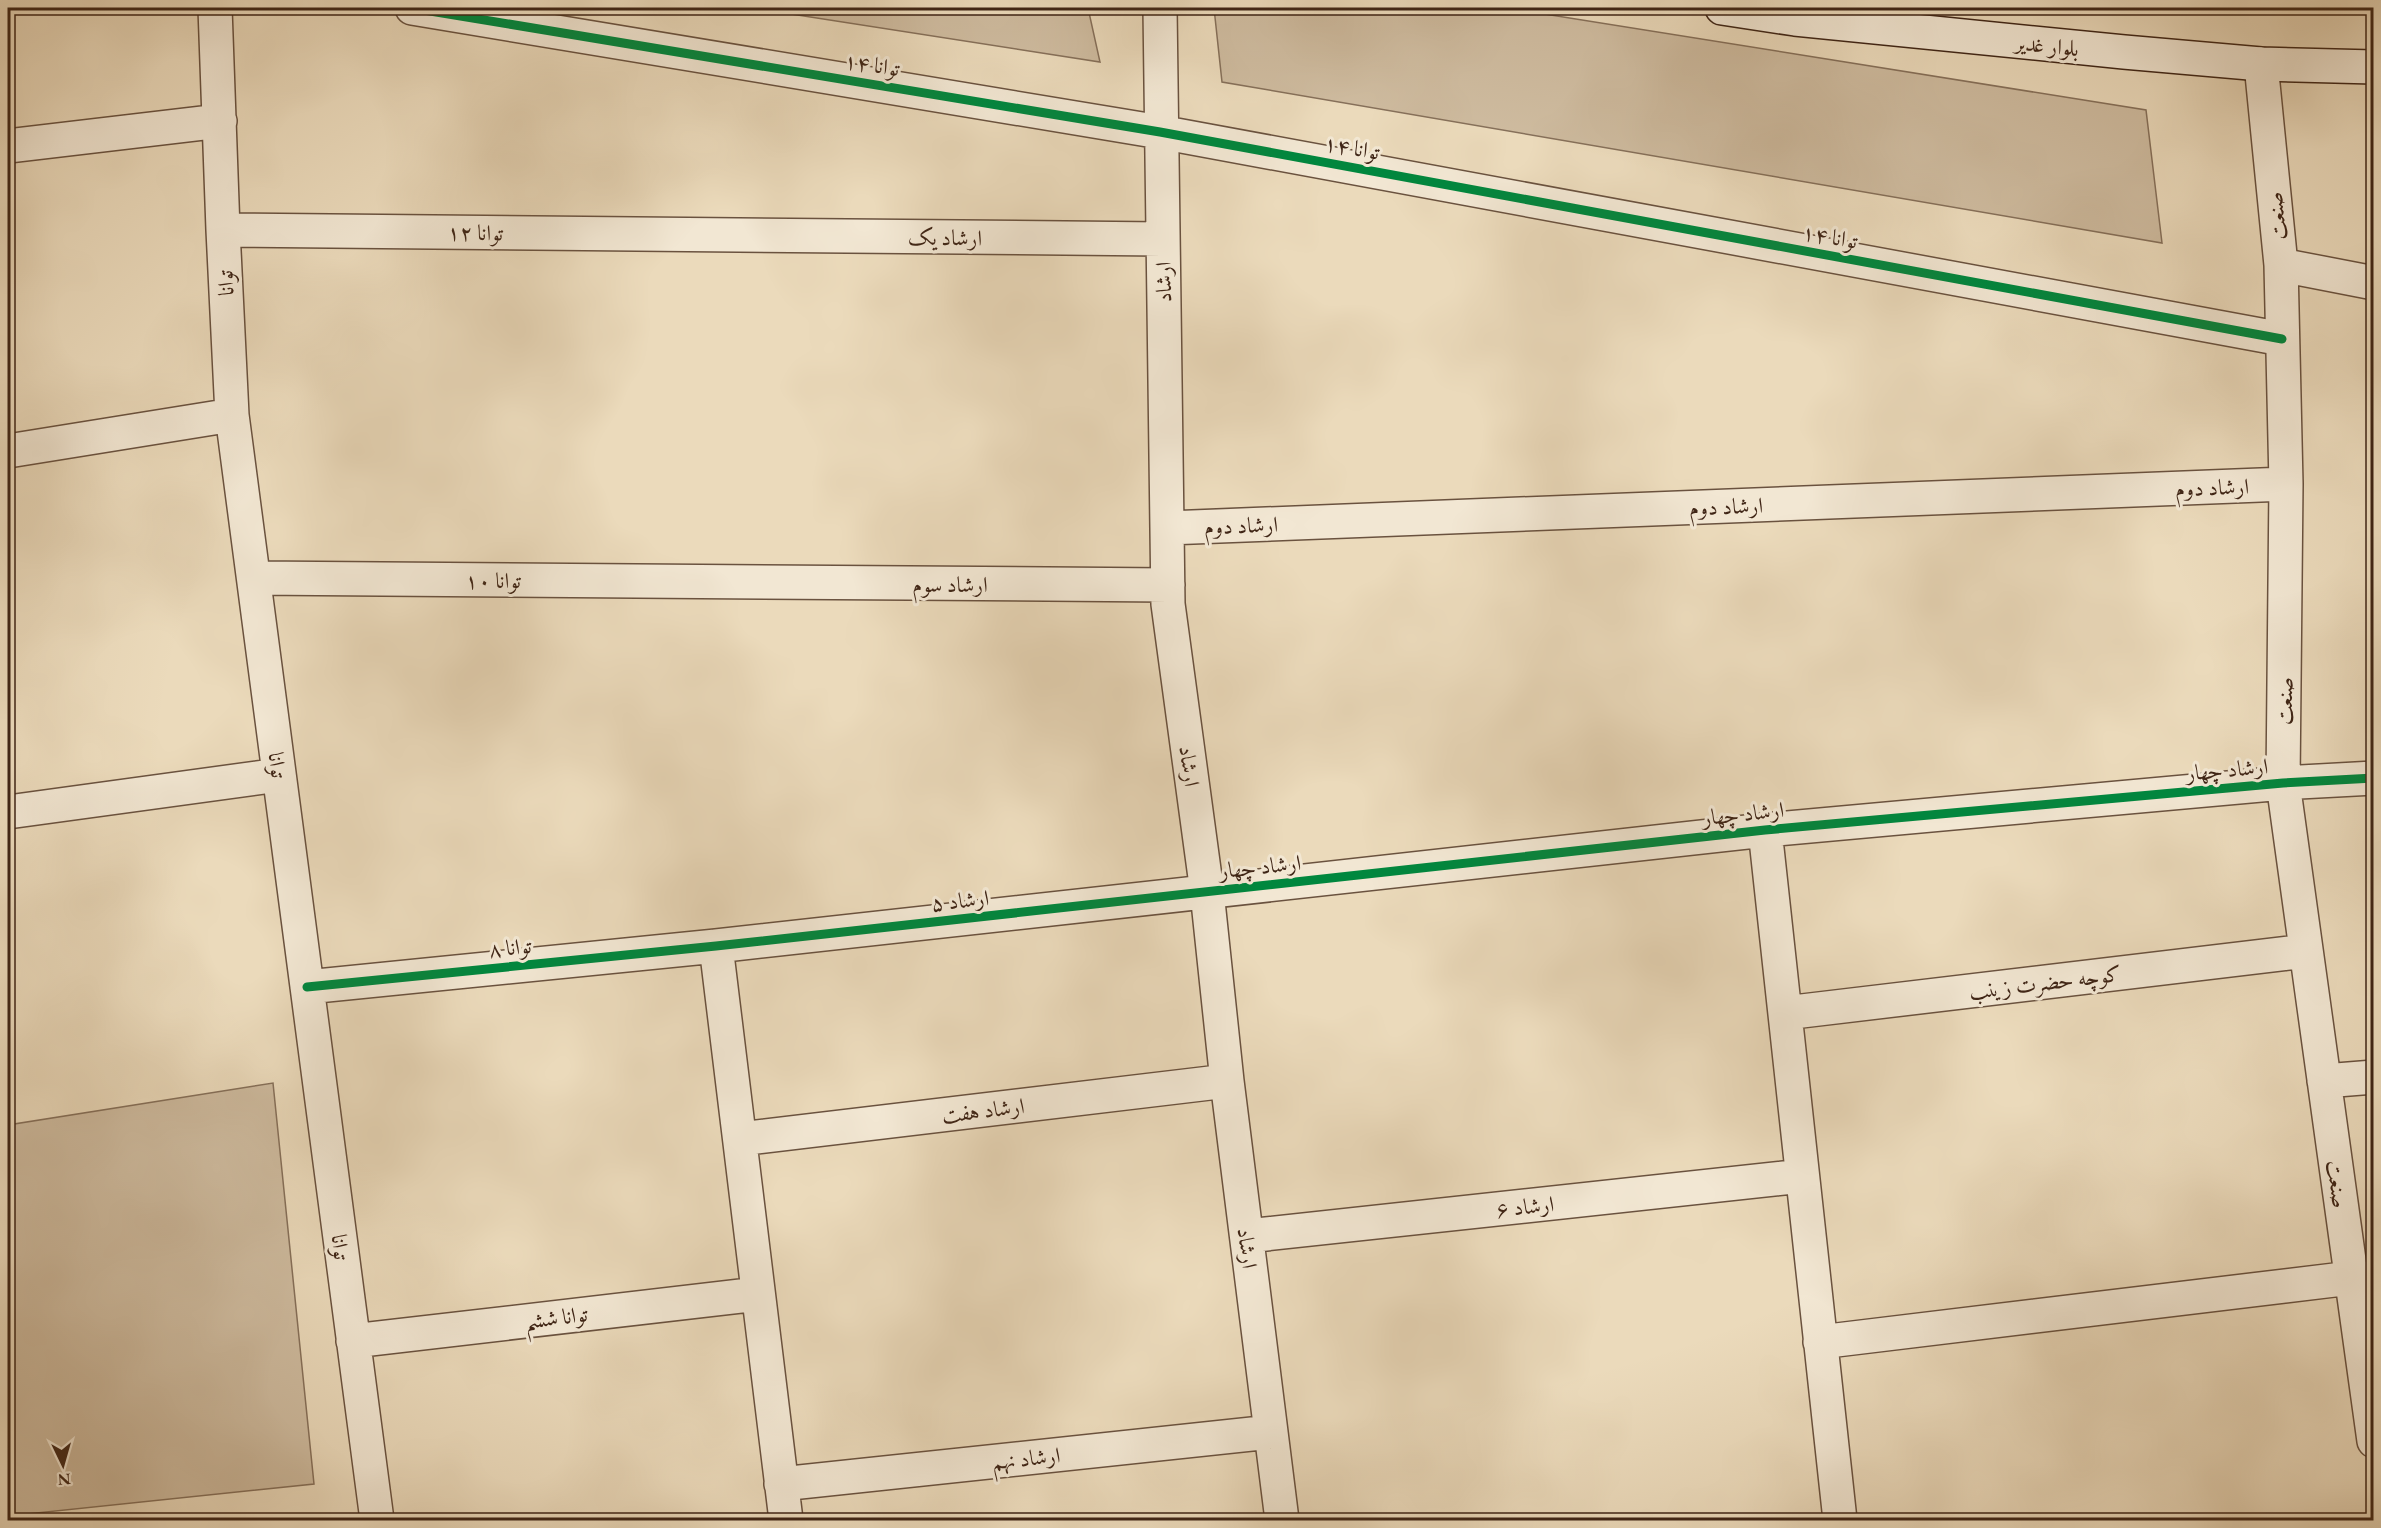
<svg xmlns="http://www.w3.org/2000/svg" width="2381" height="1528" viewBox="0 0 2381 1528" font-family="'EB Garamond',Amiri,serif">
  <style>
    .green { fill: #cebb9f; stroke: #86705a; stroke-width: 1.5 }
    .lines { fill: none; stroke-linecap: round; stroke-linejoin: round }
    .minor-casing { stroke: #6a523f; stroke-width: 36 }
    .secondary-casing { stroke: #3f2516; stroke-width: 36 }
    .minor { stroke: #f2e7d3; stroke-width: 33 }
    .secondary { stroke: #f2e7d3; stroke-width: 33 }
    .cycleway-casing { stroke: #f2e7d3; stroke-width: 13 }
    .cycleway { stroke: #00873e; stroke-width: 9 }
    .labels { text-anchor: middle; stroke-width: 6; stroke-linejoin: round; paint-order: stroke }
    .street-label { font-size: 22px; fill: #3f2516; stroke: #f2e7d3 }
  </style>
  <rect width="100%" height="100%" fill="#ebdabb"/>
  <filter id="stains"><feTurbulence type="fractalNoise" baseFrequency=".00333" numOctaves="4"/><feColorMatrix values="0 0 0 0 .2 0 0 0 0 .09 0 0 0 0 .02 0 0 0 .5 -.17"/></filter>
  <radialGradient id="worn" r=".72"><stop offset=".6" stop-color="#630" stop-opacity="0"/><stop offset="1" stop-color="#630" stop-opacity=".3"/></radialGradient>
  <path class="green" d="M752,8H1088L1100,62Z
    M1214,8H1507L2146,110L2162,243L1222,82Z
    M273,1083L314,1484L8,1516V1125Z"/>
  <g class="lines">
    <defs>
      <path id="minor" d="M215,8L223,230L232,415L377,1520
        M412,8L1160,132L2282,339
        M1160,8L1168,604L1207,892L1227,1081L1282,1520
        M2261,64L2281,265L2286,484L2283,783L2374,1441
        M8,146L220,121
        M223,230L1162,239
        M2281,265L2374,283
        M8,451L232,415
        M1167,528L2286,484
        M254,578L1168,585
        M8,812L279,775
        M1765,830L1840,1520
        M716,946L786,1520
        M307,987L716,946L1765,830L2283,783L2374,778
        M1785,1013L2306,951
        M2324,1081L2374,1077
        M740,1139L1227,1081
        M1247,1236L1802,1176
        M353,1341L758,1294
        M1820,1342L2351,1278
        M781,1484L1271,1432"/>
      <path id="secondary" d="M1722,8L1795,19L2124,52L2261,64L2374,67"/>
    </defs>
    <use href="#minor" class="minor-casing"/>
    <use href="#secondary" class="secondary-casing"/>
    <use href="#minor" class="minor"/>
    <use href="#secondary" class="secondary"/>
    <defs>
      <path id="cycleway" d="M412,8L1160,132L2282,339
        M307,987L716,946L1765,830L2283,783L2374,778"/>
    </defs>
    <use href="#cycleway" class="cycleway-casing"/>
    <use href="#cycleway" class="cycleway"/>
  </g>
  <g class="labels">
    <g class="street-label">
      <text transform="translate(2047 45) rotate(6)" y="8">بلوار غدیر</text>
      <text transform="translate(872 64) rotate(9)" y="8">توانا ۱۴</text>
      <text transform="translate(1352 147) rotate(10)" y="8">توانا ۱۴</text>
      <text transform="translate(2276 216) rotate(-96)" y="8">صنعت</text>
      <text transform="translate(475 232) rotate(1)" y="8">توانا ۱۲</text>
      <text transform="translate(1830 236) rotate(10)" y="8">توانا ۱۴</text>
      <text transform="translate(945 237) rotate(1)" y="8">ارشاد یک</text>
      <text transform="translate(1163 282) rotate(-91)" y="8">ارشاد</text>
      <text transform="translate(225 283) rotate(-93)" y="8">توانا</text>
      <text transform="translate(2212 487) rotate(-2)" y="8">ارشاد دوم</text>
      <text transform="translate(1726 506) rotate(-2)" y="8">ارشاد دوم</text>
      <text transform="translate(1241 525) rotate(-2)" y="8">ارشاد دوم</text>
      <text x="493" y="588">توانا ۱۰</text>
      <text x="950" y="592">ارشاد سوم</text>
      <text transform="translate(2284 701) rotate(-89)" y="8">صنعت</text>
      <text transform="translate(278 765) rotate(82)" y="8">توانا</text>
      <text transform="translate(1190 766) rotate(82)" y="8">ارشاد</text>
      <text transform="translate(2227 769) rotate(-5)" y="8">ارشاد چهار</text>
      <text transform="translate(1743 813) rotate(-6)" y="8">ارشاد چهار</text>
      <text transform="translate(1260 866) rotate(-6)" y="8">ارشاد چهار</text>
      <text transform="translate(960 900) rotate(-6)" y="8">ارشاد ۵</text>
      <text transform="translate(510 947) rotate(-6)" y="8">توانا ۸</text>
      <text transform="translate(2045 982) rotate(-7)" y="8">کوچه حضرت زینب</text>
      <text transform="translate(983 1110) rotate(-7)" y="8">ارشاد هفت</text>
      <text transform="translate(2338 1184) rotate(82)" y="8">صنعت</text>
      <text transform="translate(1525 1206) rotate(-6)" y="8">ارشاد ۶</text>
      <text transform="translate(341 1247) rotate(83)" y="8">توانا</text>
      <text transform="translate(1248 1248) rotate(83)" y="8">ارشاد</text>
      <text transform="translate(556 1317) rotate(-7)" y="8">توانا ششم</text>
      <text transform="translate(1026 1458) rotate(-6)" y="8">ارشاد نهم</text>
    </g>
  </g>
  <rect width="2381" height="1528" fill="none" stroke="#ebdabb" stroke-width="30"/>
  <rect x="9" y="9" width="2363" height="1510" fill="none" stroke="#3f2516" stroke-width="3"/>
  <rect x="15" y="15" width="2351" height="1498" fill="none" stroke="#3f2516" stroke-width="1.5"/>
  <g transform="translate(63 1465) rotate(175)" stroke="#f2e7d3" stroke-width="4.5" paint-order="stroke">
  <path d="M0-4.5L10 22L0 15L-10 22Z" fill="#3f2516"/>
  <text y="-9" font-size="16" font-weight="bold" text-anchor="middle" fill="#3f2516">N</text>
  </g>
  <rect width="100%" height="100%" filter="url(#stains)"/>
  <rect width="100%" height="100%" fill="url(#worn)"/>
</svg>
